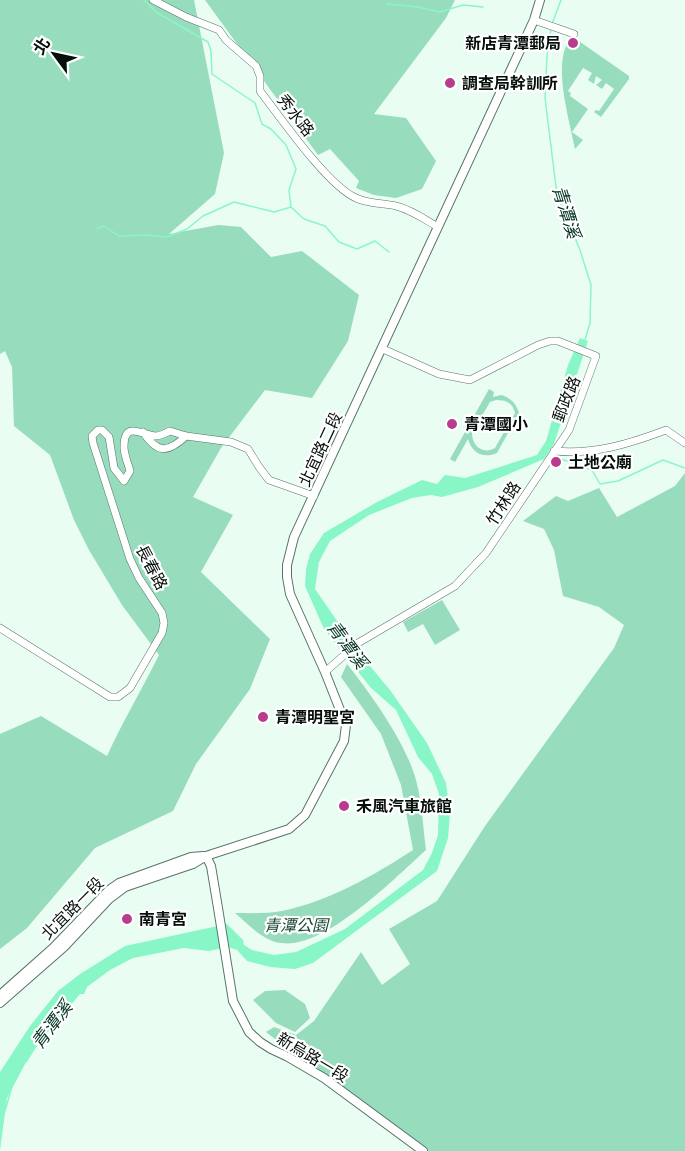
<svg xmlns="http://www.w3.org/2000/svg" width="685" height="1151" viewBox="0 0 685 1151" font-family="'Crimson Pro','Noto Sans TC',serif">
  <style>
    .green { fill: #97dcbd; fill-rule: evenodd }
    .water { fill: #89f6c8 }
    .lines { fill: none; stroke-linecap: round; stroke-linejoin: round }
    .stream { stroke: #89f6c8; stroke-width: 1.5 }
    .minor-casing { stroke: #567466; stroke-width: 8 }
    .major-casing { stroke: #567466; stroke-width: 10 }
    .minor { stroke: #fff; stroke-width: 7 }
    .major { stroke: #fff; stroke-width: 8 }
    .poi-dot { fill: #b93d8e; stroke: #fff; stroke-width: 2 }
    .labels { text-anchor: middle; stroke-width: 4.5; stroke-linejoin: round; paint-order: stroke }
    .poi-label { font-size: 16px; font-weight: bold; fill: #06100b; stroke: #fff; text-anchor: start }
    .street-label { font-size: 16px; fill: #06100b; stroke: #fff }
    .park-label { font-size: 16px; font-style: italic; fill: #174634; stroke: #fff }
    .water-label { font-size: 18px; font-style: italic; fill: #032; stroke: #fff }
  </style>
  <rect width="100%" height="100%" fill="#eafdf3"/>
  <path class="green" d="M0,0H194L224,153L215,194L169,234L218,225L241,227L271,257L302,251L359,295L348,341L312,398L265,390L221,448L193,497L233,515L201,572L270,639L250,689L196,764L173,811L95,848L27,928L0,949V734L41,716L107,756C123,721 142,689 159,655L122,605L89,550L74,520L50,455L14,426L12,367L5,351L0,354Z
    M205,0H455L446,18L374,114L406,118L436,161L422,189L396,198L374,195L356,188L359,181L330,149L318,155Z
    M573,37L629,76V79L601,117L594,112L596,110L599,111L614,89L606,83L602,89L596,85L602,80L596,76L594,84L588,80L592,73L583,68L568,91L571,93L570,96L588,109L572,132L583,140L575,149C570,122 553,68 568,42L575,48L578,44L570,38Z
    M489,389L494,392L493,397L501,395C511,398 516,403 519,413L497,453C483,459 472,453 468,439L455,462L450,459ZM496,400C506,400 513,403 515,413L495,448C483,455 472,446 472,433L490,402Z
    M685,473V1151H419L266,1032L274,1027L296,1035L314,1021L361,952L382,985L410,964L389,929L437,901L485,826L614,648L624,625L599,607L563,596L554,550L544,529L523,521L556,496L568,501L599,488L617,517L675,486Z
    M442,600L460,630L435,645L423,624L408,632L403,622Z
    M347,664C371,694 406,743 416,780C422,802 423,827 426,850C395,878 324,950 281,943C263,941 248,924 235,913C250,913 267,914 282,911C329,901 373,876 413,850L401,785L381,734L341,677Z
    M285,990L305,1004L310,1018L295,1032L276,1023L253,1000L265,991Z"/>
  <path class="water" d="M580,338L588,341L554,444L544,459L478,487L442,497L431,495L412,498L369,515L330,541L319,562L315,589L360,654L390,690L427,743L446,783L450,813L448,838L437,871L313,963L295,969L270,967L247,961L237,950L228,947L209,951L184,948L133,958L110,970L87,987L84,994H80L32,1051L7,1098L0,1150V1072L30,1026L58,991L80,974L125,946L227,924L243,940L244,945L252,950L274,955L296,952L345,929L423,870L432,853L438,835L439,794L432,774L418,757L396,710L371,688L324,629L305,586L306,569L310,554L324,533L377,502L422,480L437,484L445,475L465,478L537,455L546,441L568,365Z"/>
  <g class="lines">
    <path class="stream" d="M144,0L156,12L208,42L211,51L212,74L255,103L262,124L271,129L286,145L296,169L289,190L291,207L304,219L325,226L339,242L357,249L375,241L389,252
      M387,4L418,7L440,12L463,5L483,7
      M552,24L561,0
      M551,29L547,56L545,98L557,195L580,250L591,285L590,323L585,340
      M97,229L104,226L119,236L147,235L167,237L187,229L203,216L234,202L274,212L291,207
      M553,456L592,470L600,484L618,481L663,460L685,468
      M26,1062L36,1046
      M5,1111L11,1090"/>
    <defs>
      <path id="minor" d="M153,0L186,17L219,30L226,40L256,66L260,76V91C281,118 327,185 356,198C369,204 382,203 396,206C412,210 424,219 438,227
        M534,20L574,34
        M143,432C157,453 167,454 186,436
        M554,451C593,455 629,444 666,430L685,443
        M0,628L110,697H118L130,688L162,633L164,623L162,613L139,578L130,559L93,443L92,436L98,430H102L109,437L114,468L124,481L130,471C128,463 124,455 124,447C124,419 143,436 156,436C160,436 166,433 170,431L186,436L231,442L248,449L259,467L269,480L314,496
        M325,672L358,643L455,586L486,553L569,430L596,356L558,341H550L538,345L470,380L439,374L383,349"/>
      <path id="major" d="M206,856L211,866L218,908L233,1001L249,1032L260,1042L271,1049L288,1057L324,1078L423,1151
        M0,995L53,948L109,890L119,883L191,857L203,856
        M0,1003L64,947L109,899L125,887L193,864L206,856L289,829L305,815L344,741L346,725L325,672L290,594L287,577V565L294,537L534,20L540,0"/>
    </defs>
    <use href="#minor" class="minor-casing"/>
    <use href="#major" class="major-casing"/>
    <use href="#minor" class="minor"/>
    <use href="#major" class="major"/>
  </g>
  <g class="poi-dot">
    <circle cx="573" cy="43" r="6"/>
    <circle cx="450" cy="83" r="6"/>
    <circle cx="452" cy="424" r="6"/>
    <circle cx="556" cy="462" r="6"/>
    <circle cx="263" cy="717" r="6"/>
    <circle cx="344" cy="806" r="6"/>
    <circle cx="127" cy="919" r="6"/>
  </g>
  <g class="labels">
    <g class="poi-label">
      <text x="561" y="49" text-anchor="end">新店青潭郵局</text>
      <text x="462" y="89">調查局幹訓所</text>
      <text x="464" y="430">青潭國小</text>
      <text x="568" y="468">土地公廟</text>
      <text x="275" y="723">青潭明聖宮</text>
      <text x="356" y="812">禾風汽車旅館</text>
      <text x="139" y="925">南青宮</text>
    </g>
    <g class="street-label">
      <text transform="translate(296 115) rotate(52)" y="6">秀水路</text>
      <text transform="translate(566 399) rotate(-68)" y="6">郵政路</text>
      <text transform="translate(320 449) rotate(-65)" y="6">北宜路二段</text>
      <text transform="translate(503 503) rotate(-57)" y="6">竹林路</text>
      <text transform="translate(152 567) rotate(62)" y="6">長春路</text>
      <text transform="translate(72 908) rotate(-45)" y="6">北宜路一段</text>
      <text transform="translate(313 1057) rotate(31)" y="6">新烏路一段</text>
    </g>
    <g class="park-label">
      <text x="296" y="931">青潭公園</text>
    </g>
    <g class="water-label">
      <text transform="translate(566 212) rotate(73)" y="6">青潭溪</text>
      <text transform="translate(347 645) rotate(53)" y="6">青潭溪</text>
      <text transform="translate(52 1025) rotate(-53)" y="6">青潭溪</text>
    </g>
  </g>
  <g transform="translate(54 54) rotate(303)" stroke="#ffffff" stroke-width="4.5" paint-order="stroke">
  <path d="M0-4.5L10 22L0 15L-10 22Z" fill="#06100b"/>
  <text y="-9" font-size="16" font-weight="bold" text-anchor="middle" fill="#06100b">北</text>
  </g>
</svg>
